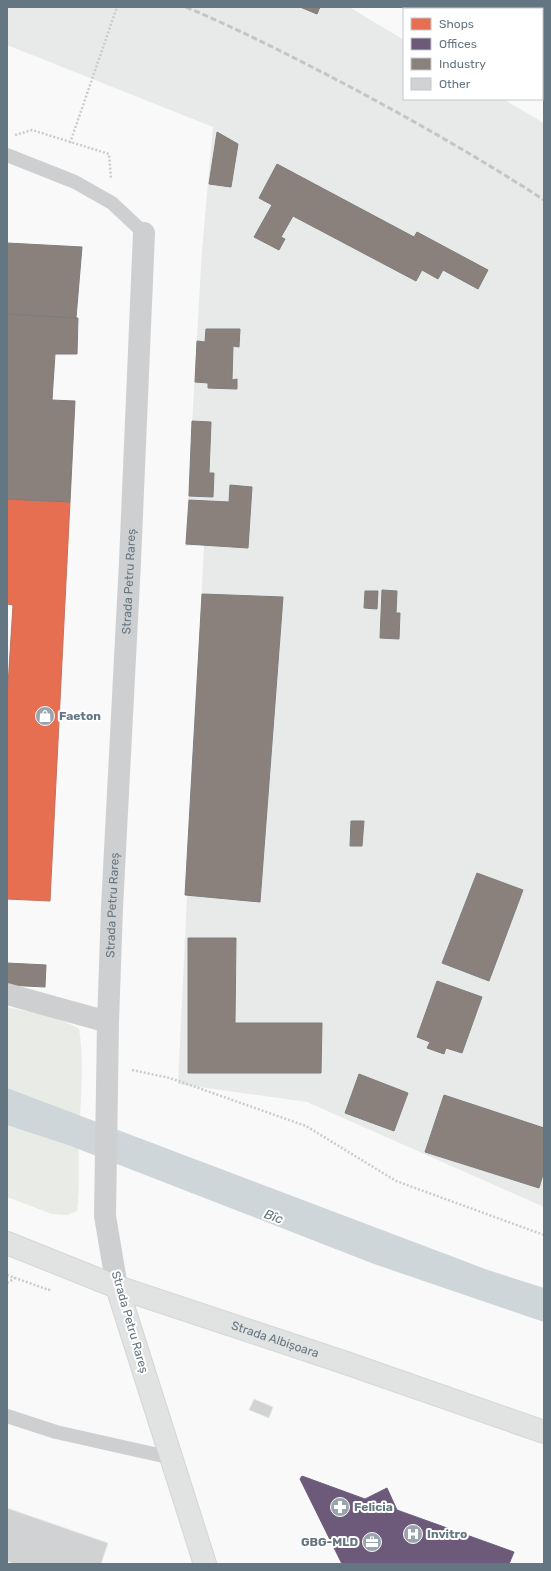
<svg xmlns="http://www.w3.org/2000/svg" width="551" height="1571" viewBox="0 0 551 1571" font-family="Rubik,sans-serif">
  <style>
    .built { fill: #e8e9e9 }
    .green { fill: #e8ebe6 }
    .water { fill: #ced6d9 }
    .shops { fill: #e76f51; stroke: #c07160 }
    .offices { fill: #6d597a; stroke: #6b627d }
    .industry { fill: #8a817c; stroke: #7f7e7e }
    .building { fill: #d0d2d3; stroke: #e8e8e8 }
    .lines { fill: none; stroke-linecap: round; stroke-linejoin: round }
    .secondary-casing { stroke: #d5d6d7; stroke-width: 24 }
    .primary-casing { stroke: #d5d6d7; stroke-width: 24 }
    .path { stroke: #cbcccd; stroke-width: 2.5; stroke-dasharray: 2 2; stroke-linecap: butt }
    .lane { stroke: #cecfd0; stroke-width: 14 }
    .street { stroke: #cecfd0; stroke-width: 22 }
    .secondary { stroke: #e1e2e2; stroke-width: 22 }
    .primary { stroke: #e1e2e2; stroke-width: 22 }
    .rail { stroke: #c3c5c6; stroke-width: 3; stroke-dasharray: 6 3; stroke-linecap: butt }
    .labels { text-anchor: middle; stroke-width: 4; stroke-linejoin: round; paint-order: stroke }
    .street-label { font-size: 12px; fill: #657683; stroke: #fff }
    .poi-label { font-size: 12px; font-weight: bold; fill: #657683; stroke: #fff; text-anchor: start }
    .water-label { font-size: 13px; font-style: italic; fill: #60757c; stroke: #fff }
  </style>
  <rect width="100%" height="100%" fill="#f9f9f9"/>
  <path class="built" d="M7,7H349L404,40V99H503L544,123V1207L307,1102L178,1084L204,545L185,546L202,250L213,127L7,45Z"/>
  <path class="green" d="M7,1007C33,1013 56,1015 79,1029C85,1065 80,1104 79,1140C78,1164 80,1188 77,1211L67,1215L52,1214L7,1197Z"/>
  <path class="water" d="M7,1088L488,1270L544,1288V1322L374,1264L68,1145L7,1125Z"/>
  <path class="shops" d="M403,7H421L419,9H405Z
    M7,499L70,502L50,901L7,899V701L13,605L7,604Z"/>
  <path class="offices" d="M302,1476L365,1499L387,1488L397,1510L514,1552L509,1564H342L300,1479Z"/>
  <path class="industry" d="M300,7H320L317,14Z
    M217,132L238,144L231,187L209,184Z
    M277,164L414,237L417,232L488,270L478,289L443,270L438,279L422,270L416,281L293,216L281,237L285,239L279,250L254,237L272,205L259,198Z
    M7,243L82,247L76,318L7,314Z
    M7,314L78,318L77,354H55L52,400L75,401L70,502L7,499Z
    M206,329H240L239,347L233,346L232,380L237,379V389L208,388V383L195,382L197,341L205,342Z
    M192,421L211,422L209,473H214L213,497L189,496Z
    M230,485L252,487L248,548L186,544L189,500L229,502Z
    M382,590L397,591L396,613H400L399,639L380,638Z
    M365,591H378L377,609L364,608Z
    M202,594L283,597L260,902L185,895Z
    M351,821H364L362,846H350Z
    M477,873L523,890L489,981L442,963Z
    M188,938H236L235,1023H322L321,1073H188Z
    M7,963L46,965L45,987L7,985Z
    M437,981L482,997L462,1053L446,1048L444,1054L427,1048L430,1042L417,1037Z
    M359,1074L408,1093L394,1131L345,1113Z
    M444,1095L544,1128V1171L539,1188L425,1152Z"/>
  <path class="building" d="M254,1399L273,1407L269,1418L249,1410Z
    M7,1508L108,1543L101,1564H14L7,1561Z"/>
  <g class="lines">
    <defs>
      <path id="secondary" d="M117,1287L205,1564"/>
      <g id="primary">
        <path id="s2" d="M7,1243L117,1287L346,1363L544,1432"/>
      </g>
    </defs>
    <use href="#secondary" class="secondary-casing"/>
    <use href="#primary" class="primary-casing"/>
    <path class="path" d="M15,135L32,130L109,154L111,179
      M70,143L117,7
      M132,1070L170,1078L306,1126L396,1181L544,1235
      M7,1275L49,1290L50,1287
      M7,1283L15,1278"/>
    <path class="lane" d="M7,155L75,182L112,203L144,233
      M7,1416L56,1432L172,1458"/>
    <g class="street">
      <path d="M7,994L108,1022"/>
      <path id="s1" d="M117,1287L105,1216L108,1022L112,908L130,562L144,233"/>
    </g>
    <use href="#secondary" class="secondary"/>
    <use href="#primary" class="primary"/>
    <path class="rail" d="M186,7C238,29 289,55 339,81C409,118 478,157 544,200"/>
  </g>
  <defs>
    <symbol id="shop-disc" viewBox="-11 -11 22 22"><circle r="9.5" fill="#99a4ac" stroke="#fff"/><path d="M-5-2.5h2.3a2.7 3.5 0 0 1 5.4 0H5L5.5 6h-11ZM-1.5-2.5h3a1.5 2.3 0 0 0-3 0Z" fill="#fff"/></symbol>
    <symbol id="pharmacy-disc" viewBox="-11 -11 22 22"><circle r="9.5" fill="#99a4ac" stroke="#fff"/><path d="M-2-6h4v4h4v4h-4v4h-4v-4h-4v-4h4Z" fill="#fff"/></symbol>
    <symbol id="hospital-disc" viewBox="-11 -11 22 22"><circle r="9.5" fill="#99a4ac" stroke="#fff"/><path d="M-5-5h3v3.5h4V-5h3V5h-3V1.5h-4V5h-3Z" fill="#fff"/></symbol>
    <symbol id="office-disc" viewBox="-11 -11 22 22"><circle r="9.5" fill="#99a4ac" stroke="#fff"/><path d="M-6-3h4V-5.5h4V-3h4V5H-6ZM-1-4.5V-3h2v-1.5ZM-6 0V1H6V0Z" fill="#fff"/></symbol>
  </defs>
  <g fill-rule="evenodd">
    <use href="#shop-disc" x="34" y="705" width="22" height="22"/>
    <use href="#pharmacy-disc" x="329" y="1496" width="22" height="22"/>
    <use href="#hospital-disc" x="402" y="1523" width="22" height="22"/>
    <use href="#office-disc" x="361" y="1531" width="22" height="22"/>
  </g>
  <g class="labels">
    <g class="street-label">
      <text dy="4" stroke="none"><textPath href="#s1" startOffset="707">Strada Petru Rareș</textPath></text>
      <text dy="4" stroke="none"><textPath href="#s1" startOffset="383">Strada Petru Rareș</textPath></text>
      <text transform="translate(130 1322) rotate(74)" y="4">Strada Petru Rareș</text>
      <text dy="4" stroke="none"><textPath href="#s2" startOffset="285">Strada Albișoara</textPath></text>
    </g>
    <g class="poi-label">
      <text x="59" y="720">Faeton</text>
      <text x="354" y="1511">Felicia</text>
      <text x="427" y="1538">Invitro</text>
      <text x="358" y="1546" text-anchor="end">GBG-MLD</text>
    </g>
    <g class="water-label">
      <text transform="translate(274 1216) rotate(20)" y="5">Bîc</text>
    </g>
  </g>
  <rect width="551" height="1571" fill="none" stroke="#657683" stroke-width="16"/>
  <rect x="403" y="8" width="140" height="92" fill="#ffffff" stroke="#c1c8cd"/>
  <rect x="411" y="18" width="20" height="12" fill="#e76f51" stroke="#c1c8cd"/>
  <text x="439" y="28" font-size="12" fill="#657683">Shops</text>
  <rect x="411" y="38" width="20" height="12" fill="#6d597a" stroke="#c1c8cd"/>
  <text x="439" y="48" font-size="12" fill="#657683">Offices</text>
  <rect x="411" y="58" width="20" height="12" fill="#8a817c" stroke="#c1c8cd"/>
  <text x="439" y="68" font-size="12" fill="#657683">Industry</text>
  <rect x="411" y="78" width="20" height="12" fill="#d0d2d3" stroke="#c1c8cd"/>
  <text x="439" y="88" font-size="12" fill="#657683">Other</text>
</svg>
